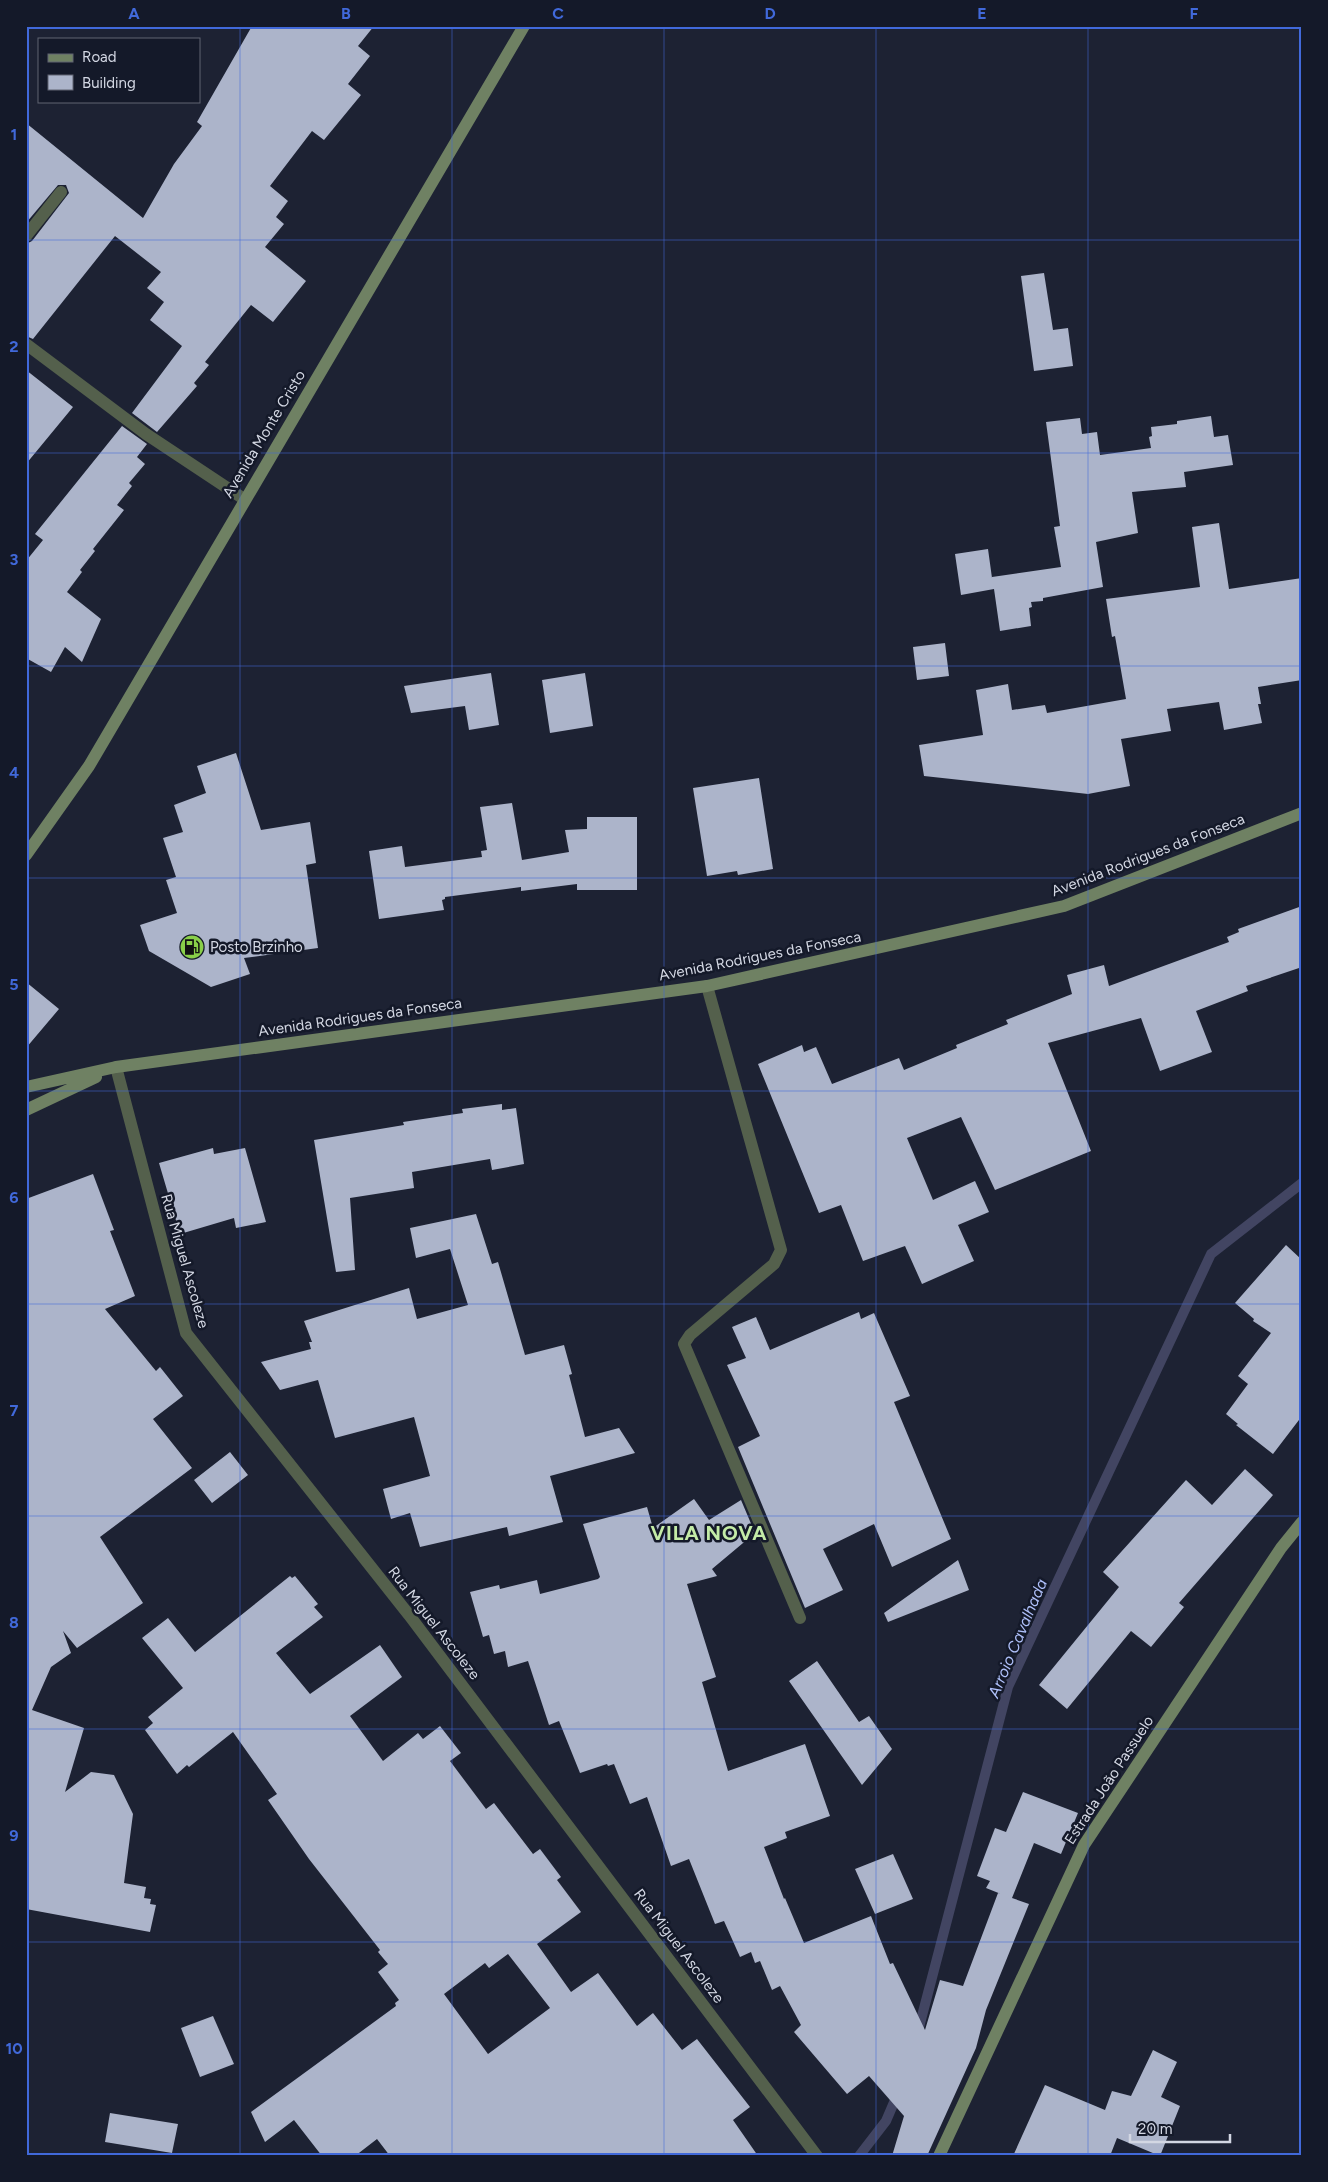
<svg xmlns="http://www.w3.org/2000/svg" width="1328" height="2182" viewBox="0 0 1328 2182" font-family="Figtree,sans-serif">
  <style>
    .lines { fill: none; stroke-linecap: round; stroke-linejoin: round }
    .stream { stroke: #424562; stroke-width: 10 }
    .building { fill: #acb4ca; fill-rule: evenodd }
    .lane { stroke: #54604c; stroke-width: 12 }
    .street { stroke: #54604c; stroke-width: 12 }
    .secondary { stroke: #6f8163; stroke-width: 12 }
    .grid { fill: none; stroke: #4169da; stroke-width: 1; stroke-opacity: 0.55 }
    .labels { text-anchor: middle; stroke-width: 5; stroke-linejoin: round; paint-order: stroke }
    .street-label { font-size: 15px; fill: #d3d7e3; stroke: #141929 }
    .poi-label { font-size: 15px; fill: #d3d7e3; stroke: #141929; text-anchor: start }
    .water-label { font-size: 16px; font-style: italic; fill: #afc0fa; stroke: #141929 }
    .district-label { font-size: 20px; font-weight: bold; letter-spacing: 1px; fill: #c4eca7; stroke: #141929 }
    .neatline { fill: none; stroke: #4169da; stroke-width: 2 }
    .grid-label { font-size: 16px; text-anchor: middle; font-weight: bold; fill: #4169da }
  </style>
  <rect width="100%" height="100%" fill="#1d2233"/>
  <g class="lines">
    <path class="stream" d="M917,2035L1008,1687L1211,1254L1302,1183
      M859,2156L886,2121L898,2093"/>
  </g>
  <path class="building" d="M252,26H374L358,46L370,56L348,84L361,95L324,140L312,131L270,186L288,201L276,217L284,224L265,247L306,281L273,322L251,305L205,362L209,365L194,383L197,386L157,432L132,413L182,346L150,320L164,302L147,288L161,272L115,236L33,339L26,336V244L32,241L69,193L66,185H58L26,223V123L143,218L174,164L202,126L197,122Z
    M1044,273L1053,330L1068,328L1073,366L1034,371L1021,276Z
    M26,370L73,407L26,464Z
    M1211,416L1214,437L1228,435L1233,465L1184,472L1186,487L1132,492L1138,533L1096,542L1103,587L1043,598V601L1031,602L1032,607L1029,608L1031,626L1000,631L994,589L961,595L955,554L988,549L992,578V577L1061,567L1054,527L1060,526L1046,422L1080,418L1082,434L1097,432L1100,455L1151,448L1149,437L1152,436L1151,427L1177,424V421Z
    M122,426L147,444L137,457L145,464L129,483L132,486L117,505L124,510L93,549L95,551L80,570L82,572L67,592L101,619L82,662L65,647L51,672L26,658V561L43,540L35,534Z
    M1219,523L1229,589L1302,578V680L1258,687L1261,704H1258L1262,723L1224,730L1219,702L1167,709L1171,731L1121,739L1130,786L1088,794L924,776L919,745L983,735L976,690L1008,684L1012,710L1045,705L1047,713L1126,699L1115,636L1112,637L1106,599L1200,587L1192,527Z
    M945,643L949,676L917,680L913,647Z
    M491,673L499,725L469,730L465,706L411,713L404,686Z
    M585,673L593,726L550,733L542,680Z
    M236,753L261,830L310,822L316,863L306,865L318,948L244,958L250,974L211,987L149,951L140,925L177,913L166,880L176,877L163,838L183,832L174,805L206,793L197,766Z
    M759,778L773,869L738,875L737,871L707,876L693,788Z
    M512,803L522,860L569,852L565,830L587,829V817H637V890H577V884L521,891V887L445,897V899L442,900L444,910L379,919L369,851L402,846L405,867L482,857L481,851L487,850L480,807Z
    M1302,906V967L1246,986L1248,991L1196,1011L1212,1052L1160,1071L1141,1018L1048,1043L1091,1151L995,1190L961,1117L907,1138L933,1200L975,1181L989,1212L958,1225L974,1261L922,1284L905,1246L863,1261L841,1205L819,1213L758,1064L802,1045L804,1052L816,1047L832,1084L899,1058L904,1070L957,1048L956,1045L1008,1024L1006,1020L1072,994L1067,975L1104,965L1109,986L1229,942L1227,937L1239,932L1238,929Z
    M26,982L59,1009L26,1048Z
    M502,1104V1110L516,1108L524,1164L492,1170L490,1159L412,1172L414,1188L350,1198L355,1270L336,1272L314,1140L404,1125L403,1122L463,1113L462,1109Z
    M213,1148L214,1154L245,1148L266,1222L236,1228L234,1218L180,1234L159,1163Z
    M93,1174L114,1230L110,1231L135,1296L105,1309L156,1371L160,1367L183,1396L153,1419L192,1468L100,1537L143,1603L77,1648L63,1631L71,1653L51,1667L32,1710L84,1728L65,1792L91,1772L114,1775L133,1814L124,1883L146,1887L144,1898L151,1899L150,1904L156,1905L150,1932L26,1909V1199Z
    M476,1214L492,1264L498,1262L525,1355L564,1345L572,1374L569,1375L585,1437L619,1428L635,1453L550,1476L563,1522L509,1536L507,1527L420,1547L410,1513L391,1519L383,1489L430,1476L414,1417L335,1438L318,1380L280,1390L261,1362L311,1349L309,1342H312L304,1321L409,1288L417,1319L468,1305L450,1249L416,1258L410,1228Z
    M1286,1245L1302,1260V1416L1273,1454L1236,1425L1238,1424L1226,1414L1248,1384L1238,1376L1271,1333L1253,1321L1254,1319L1235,1303Z
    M859,1312L861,1319L874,1313L910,1396L894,1402L951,1539L892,1567L874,1524L823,1549L843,1590L805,1608L738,1447L760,1436L727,1365L746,1358L732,1327L756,1317L770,1350Z
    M230,1452L248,1475L212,1503L194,1480Z
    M1245,1469L1273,1495L1179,1603L1184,1607L1151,1647L1131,1631L1067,1709L1039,1685L1119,1587L1103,1572L1186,1480L1212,1505Z
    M694,1499L709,1520L741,1500L755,1533L712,1569L717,1576L687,1584L716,1677L702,1682L728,1771L805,1744L830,1816L785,1832L787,1838L764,1847L784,1899L785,1898L804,1943L871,1916L890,1964L893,1963L925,2030L940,1980L963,1986L998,1893L1001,1894L986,1888L990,1881L977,1876L995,1828L1006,1832L1023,1792L1078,1813L1061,1854L1034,1843L1012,1898L1029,1904L986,2010L976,2048L927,2156H892L904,2116L869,2076L847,2094L794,2032L801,2025L780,1986L772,1990L760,1961L755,1963L751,1952L740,1957L724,1921L715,1924L689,1859L671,1866L647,1797L630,1804L614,1764L608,1766L607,1764L580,1773L559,1721L549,1725L528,1661L508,1667L505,1651L494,1654L489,1635L483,1637L470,1592L499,1585L500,1589L537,1580L540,1594L598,1579L600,1577L583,1524L647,1507L653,1528Z
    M958,1560L969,1590L888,1622L884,1613Z
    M290,1576L292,1578L295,1576L318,1604L314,1607L323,1617L276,1653L310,1694L380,1645L402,1677L350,1716L383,1761L418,1733L423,1739L440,1726L461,1753L450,1761L486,1809L494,1803L533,1854L540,1849L561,1877L557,1880L581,1912L537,1944L571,1992L598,1973L637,2026L653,2013L682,2050L697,2039L750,2107L733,2120L758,2156H390L377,2139L355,2156H322L294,2120L265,2142L251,2112L396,2006L395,2003L399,2000L378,1972L388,1964L378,1952L380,1950L309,1859L268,1800L277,1794L233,1732L189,1767L187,1765L177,1774L145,1730L153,1723L148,1717L183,1688L142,1638L168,1618L195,1652ZM508,1954L550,2008L488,2054L444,1994L485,1963L489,1968Z
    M817,1661L859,1722L869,1716L892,1749L862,1785L789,1681Z
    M893,1854L913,1899L875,1914L855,1869Z
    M213,2016L234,2064L200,2077L181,2028Z
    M1153,2050L1177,2062L1161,2097L1180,2106L1160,2156L1117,2138L1110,2156H1013L1045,2085L1105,2110L1112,2091L1131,2096Z
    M110,2113L178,2124L172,2153L105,2142Z"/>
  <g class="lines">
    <path class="lane" d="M26,236L61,192
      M26,344L146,434L244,499
      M707,986L781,1250L774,1264L690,1335L684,1344L800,1618"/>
    <path class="street" d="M116,1067L186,1333L409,1615L817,2156"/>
    <path class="secondary" d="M26,855L89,766L524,26
      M26,1087L116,1067L707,986L1064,906L1302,813
      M26,1110L96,1077
      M939,2156L1084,1845L1281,1548L1302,1522"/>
  </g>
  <path class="grid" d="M240,26V2156M452,26V2156M664,26V2156M876,26V2156M1088,26V2156M26,240H1302M26,453H1302M26,666H1302M26,878H1302M26,1091H1302M26,1304H1302M26,1516H1302M26,1729H1302M26,1942H1302"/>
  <defs>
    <symbol id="fuel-disc" viewBox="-11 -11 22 22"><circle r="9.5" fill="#89cf49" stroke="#141929"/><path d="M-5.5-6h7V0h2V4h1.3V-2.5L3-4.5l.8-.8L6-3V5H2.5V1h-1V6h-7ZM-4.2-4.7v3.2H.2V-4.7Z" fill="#111"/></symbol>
  </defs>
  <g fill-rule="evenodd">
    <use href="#fuel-disc" x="178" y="933" width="28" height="28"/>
  </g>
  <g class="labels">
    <g class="street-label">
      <text transform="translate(264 434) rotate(-59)" y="5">Avenida Monte Cristo</text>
      <text transform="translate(1148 855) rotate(-21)" y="5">Avenida Rodrigues da Fonseca</text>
      <text transform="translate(760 956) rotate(-11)" y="5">Avenida Rodrigues da Fonseca</text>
      <text transform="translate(360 1017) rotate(-8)" y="5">Avenida Rodrigues da Fonseca</text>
      <text transform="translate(185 1261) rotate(74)" y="5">Rua Miguel Ascoleze</text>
      <text transform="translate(434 1623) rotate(52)" y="5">Rua Miguel Ascoleze</text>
      <text transform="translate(1109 1780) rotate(-57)" y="5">Estrada João Passuelo</text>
      <text transform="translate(679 1946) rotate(53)" y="5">Rua Miguel Ascoleze</text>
    </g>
    <g class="poi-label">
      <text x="210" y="952">Posto Brzinho</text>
    </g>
    <g class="water-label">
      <text transform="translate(1017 1638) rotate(-67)" y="6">Arroio Cavalhada</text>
    </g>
    <g class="district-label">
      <text x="709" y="1540">VILA NOVA</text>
    </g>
  </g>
  <rect width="1328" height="2182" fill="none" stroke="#141929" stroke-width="55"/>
  <rect x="38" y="38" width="162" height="65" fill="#141929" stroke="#606573"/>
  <rect x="48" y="54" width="25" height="8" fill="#6f8163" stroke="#606573"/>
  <text x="82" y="62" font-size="15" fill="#d3d7e3">Road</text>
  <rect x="48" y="75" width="25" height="15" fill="#acb4ca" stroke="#606573"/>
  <text x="82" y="88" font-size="15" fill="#d3d7e3">Building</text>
  <path d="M1130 2134v8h100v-8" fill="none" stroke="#d3d7e3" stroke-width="2.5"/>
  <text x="1138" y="2134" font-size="15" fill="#d3d7e3" stroke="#141929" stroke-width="4" paint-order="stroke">20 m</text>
  <rect x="28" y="28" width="1272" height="2126" class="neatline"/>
  <g class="grid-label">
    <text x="134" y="19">A</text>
    <text x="346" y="19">B</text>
    <text x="558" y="19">C</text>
    <text x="770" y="19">D</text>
    <text x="982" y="19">E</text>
    <text x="1194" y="19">F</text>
    <text x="14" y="140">1</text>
    <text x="14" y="352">2</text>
    <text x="14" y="565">3</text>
    <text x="14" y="778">4</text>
    <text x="14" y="990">5</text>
    <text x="14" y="1203">6</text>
    <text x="14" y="1416">7</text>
    <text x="14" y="1628">8</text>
    <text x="14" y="1841">9</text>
    <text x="14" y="2054">10</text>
  </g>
</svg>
